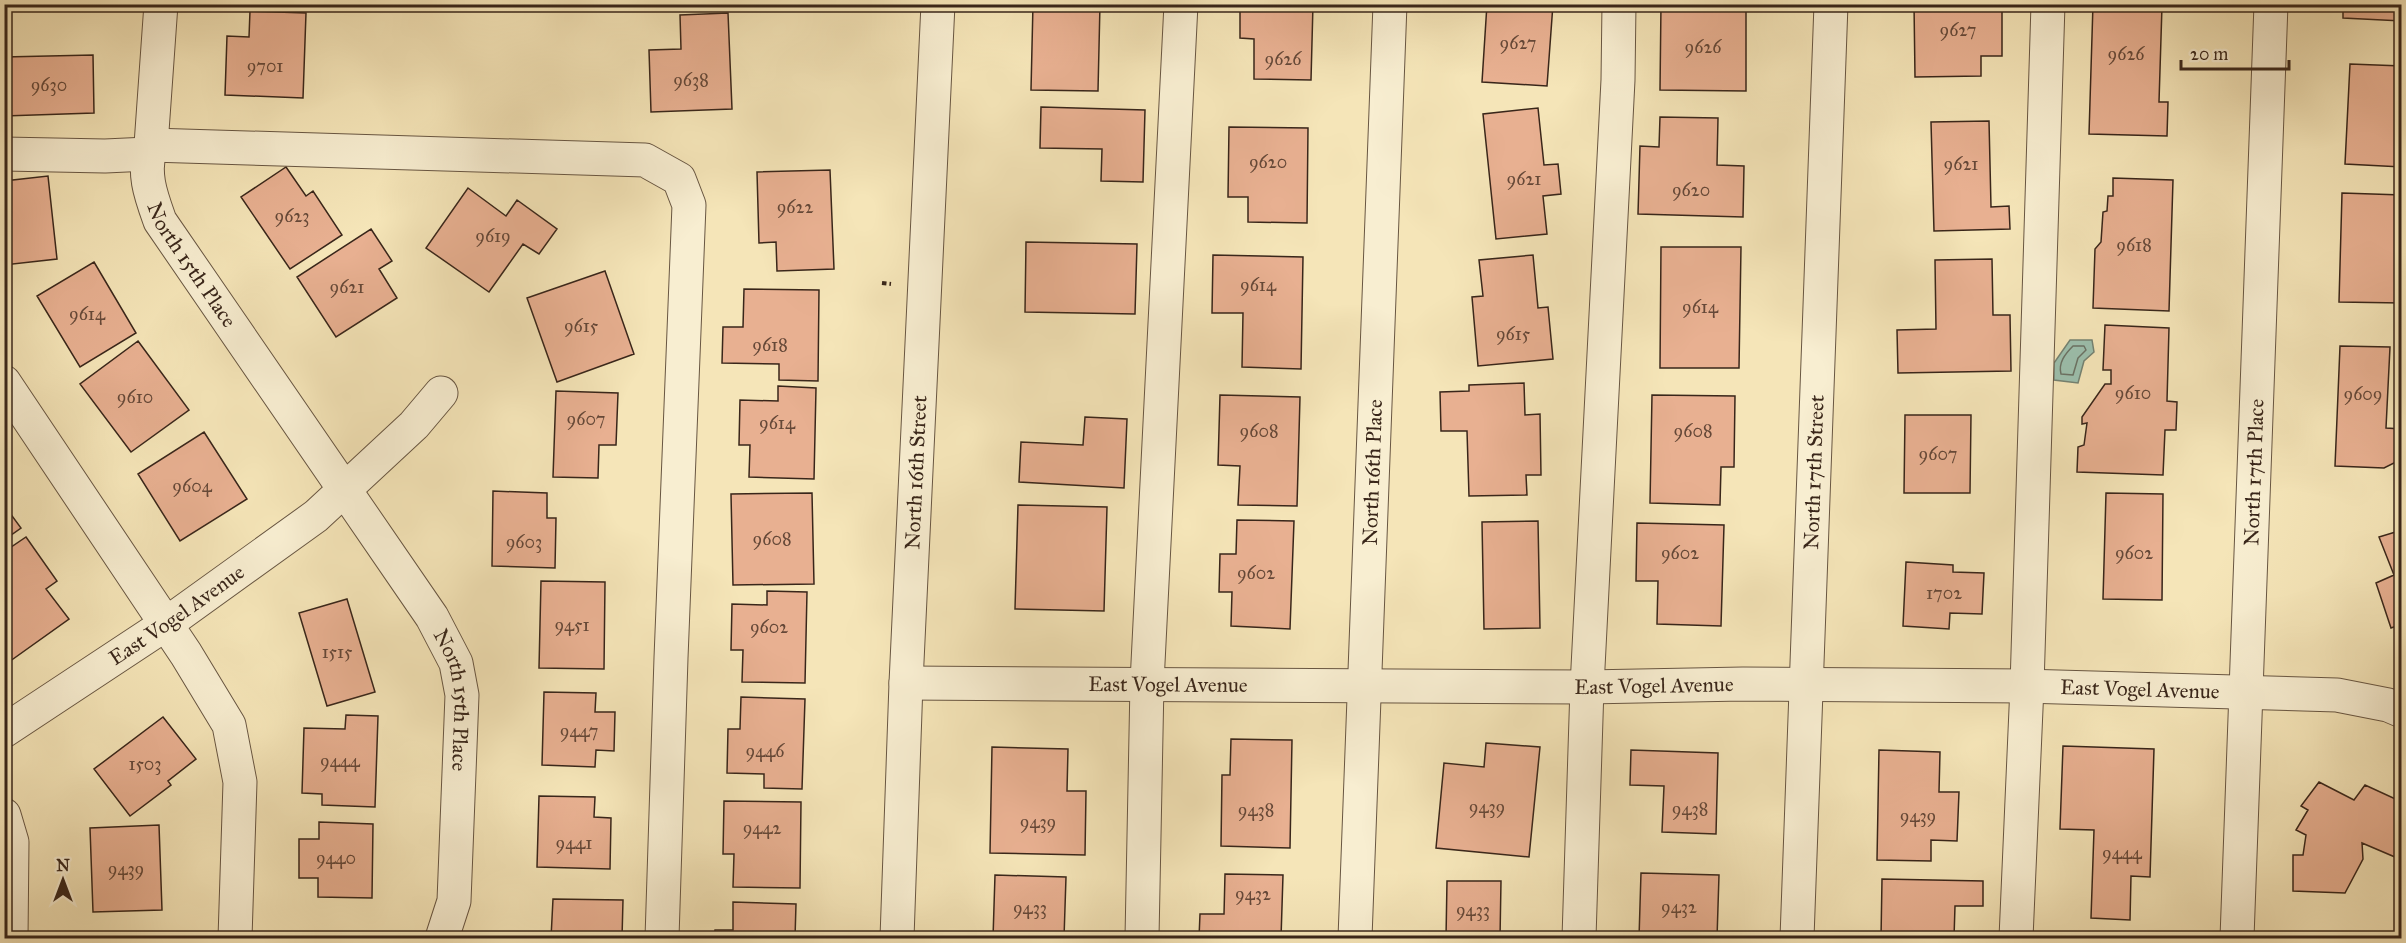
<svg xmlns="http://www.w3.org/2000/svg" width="2406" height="943" viewBox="0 0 2406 943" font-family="'IM FELL Great Primer',serif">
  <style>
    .water { fill: #9cbfad; stroke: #748272; stroke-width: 1.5 }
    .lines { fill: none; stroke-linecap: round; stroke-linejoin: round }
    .shore { stroke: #6a7264; stroke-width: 1.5 }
    .building { fill: #e8b091; stroke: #39261a; stroke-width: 1.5 }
    .minor-casing { stroke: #685642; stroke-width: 35 }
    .path { stroke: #39261a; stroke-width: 4; stroke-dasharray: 4.5 3; stroke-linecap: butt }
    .minor { stroke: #f8eed1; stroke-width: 33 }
    .labels { text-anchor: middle; stroke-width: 4.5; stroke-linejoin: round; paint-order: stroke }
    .number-label { font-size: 18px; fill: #654838 }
    .street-label { font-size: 21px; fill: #39261a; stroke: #f8eed1 }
  </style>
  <rect width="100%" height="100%" fill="#f5e5b8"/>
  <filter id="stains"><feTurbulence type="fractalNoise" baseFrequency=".00333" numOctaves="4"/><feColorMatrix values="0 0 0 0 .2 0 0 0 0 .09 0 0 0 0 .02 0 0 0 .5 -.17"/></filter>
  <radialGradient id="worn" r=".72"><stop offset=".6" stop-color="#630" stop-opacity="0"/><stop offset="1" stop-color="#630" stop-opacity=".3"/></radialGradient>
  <path class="water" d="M2070,340H2092L2094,352L2084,361L2078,383L2054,380V363Z"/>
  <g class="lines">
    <path class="shore" d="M2084,346L2086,350L2078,358L2073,375L2061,374C2058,363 2065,354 2073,346Z"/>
  </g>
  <path class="building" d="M1033,4H1100L1098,91L1031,90Z
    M1240,4H1313L1311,80L1254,79V39L1240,38Z
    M1487,4H1553L1547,86L1482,82Z
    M1661,4H1746V91L1660,90Z
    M1914,4H2002V56H1981V76L1915,77Z
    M2093,4L2162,6L2159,102H2168L2167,136L2089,134Z
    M2343,4H2402V21L2343,18Z
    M250,11L306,13L303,98L225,95L227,36L249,37Z
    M728,13L732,109L651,112L649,50L681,49L680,15Z
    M93,55L94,113L4,116V57Z
    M2350,64L2402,66V167L2345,164Z
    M1041,107L1145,110L1143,182L1101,181L1102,149L1040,148Z
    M1538,108L1544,165L1558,164L1561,194L1543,196L1547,234L1496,239L1483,114Z
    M1660,117L1718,118L1717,165L1744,166L1743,217L1638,214L1640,146L1659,147Z
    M1989,121L1991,207L2009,206L2010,229L1934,231L1931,122Z
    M1229,127L1308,128L1307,223L1248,222V197H1228Z
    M286,167L306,196L313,191L342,235L290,269L241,197Z
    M830,170L834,269L777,271L776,242L759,243L757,172Z
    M48,176L57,259L4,265V181Z
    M2113,178L2173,180L2169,311L2093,308L2095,249L2101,242L2103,212L2107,211L2108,196H2113Z
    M468,188L506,216L517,200L557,229L539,254L523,244L489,292L426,248Z
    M2342,193L2402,195V303L2339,302Z
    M371,229L392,261L379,269L397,298L336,337L297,277Z
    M1026,242L1137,244L1135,314L1025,312Z
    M1661,247H1741L1739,368H1660Z
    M1213,255L1303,257L1301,369L1242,367L1243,313H1212Z
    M1533,255L1538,308L1548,307L1553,359L1478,366L1472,297L1483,296L1479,260Z
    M1992,259L1993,315H2010L2011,371L1898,373L1897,330L1936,329L1935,260Z
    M94,262L136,333L80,367L37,296Z
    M605,271L634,354L557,382L527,298Z
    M744,289L819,290L818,381L779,380V364L722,363L723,327H743Z
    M2105,325L2169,328L2167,401L2177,402L2176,430H2165L2163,475L2077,472L2078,447L2084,445L2087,423L2082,424V417L2105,384H2111V370H2103Z
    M138,341L189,410L131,452L80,384Z
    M2340,346L2390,347L2386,428L2402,429V459L2384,468L2335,466Z
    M1524,383L1525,415L1540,414L1541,475H1526L1527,495L1469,496L1467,431H1441L1440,392L1469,391V385Z
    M778,386L816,388L814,479L749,477L750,445H739L740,400L778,401Z
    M556,391L618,393L616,445H599L598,478L553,477Z
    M1220,395L1300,397L1297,506L1238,505L1240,466L1218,465Z
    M1652,395L1735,396L1734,467H1721L1720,505L1650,503Z
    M1905,415H1971L1970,493H1904Z
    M1085,417L1127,419L1124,488L1019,482L1021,442L1083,445Z
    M204,432L247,499L180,541L138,474Z
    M493,491L547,493V518H556L555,568L492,566Z
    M812,493L814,584L733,585L731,494Z
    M2106,493L2163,494L2162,600L2103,599Z
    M4,505L21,528L4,540Z
    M1018,505L1107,507L1104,611L1015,609Z
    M1237,520L1294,521L1290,629L1231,626L1232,592H1219L1220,554H1236Z
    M1538,521L1540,628L1484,629L1482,522Z
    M1637,523L1724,525L1721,626L1657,624L1658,581H1636Z
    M2402,530V624L2391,628L2376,583L2394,575L2379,537Z
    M26,537L57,581L46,589L69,619L6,664L4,661V552Z
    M1906,562L1953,565V572L1984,573L1982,614L1950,613L1949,629L1903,626Z
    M541,581L605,582L604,669L539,668Z
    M767,591L807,592L805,683L742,682L743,650H731L732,604L767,605Z
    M347,599L375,692L327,706L299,613Z
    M544,692L596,693L595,712H615L614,751L596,750L595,767L542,765Z
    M741,697L805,699L802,789L764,788V774L727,773L728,729H740Z
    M346,715L378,716L375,807L322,805V794L302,793L304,728L345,729Z
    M163,717L196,759L168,781L171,785L130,816L94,769Z
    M1231,739L1292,740L1290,848L1221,846L1222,775H1230Z
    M1486,743L1540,747L1529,857L1436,848L1444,763L1484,767Z
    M2063,746L2154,749L2150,877L2131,876L2130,920L2091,918L2094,830L2060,829Z
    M992,747L1068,749L1067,791H1086L1085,855L990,853Z
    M1631,750L1718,753L1716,834L1662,832L1664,786L1630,785Z
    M1879,750L1940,752L1939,792H1959L1957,841L1931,840V861L1877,860Z
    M2319,782L2354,800L2365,785L2402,802V860L2362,843L2363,859L2345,893L2293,891V855H2303L2306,835L2296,830L2308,810L2301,806Z
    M539,796L595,797L594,817L611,818L610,869L537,867Z
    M724,801L801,802L800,888L733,887L734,854H723Z
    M319,822L373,824L372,898L318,897V878H299V839H319Z
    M159,825L162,910L93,912L90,828Z
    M1641,873L1719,875L1717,938H1639Z
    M1225,874L1283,875L1281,938H1199L1200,914H1224Z
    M995,875L1066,877L1064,938H993Z
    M1882,879L1983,881V906H1955L1954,938H1881Z
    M1447,881H1501L1500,938H1446Z
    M553,899L623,900L622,938H551Z
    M733,902L796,904L795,938H714L715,930H733Z"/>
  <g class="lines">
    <defs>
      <g id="minor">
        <path id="s1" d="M161,4L151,145C142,173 151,196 160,221L432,617L456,663L462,695L454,901L442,938"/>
        <path d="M151,145L645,160L679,179L689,205L671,658L662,938"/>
        <path d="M4,154L105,156L148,154"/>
        <path d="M4,382L186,654L229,725L240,782L235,938"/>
        <path id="s2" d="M906,683L1587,687L1743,684L2027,686L2337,695L2388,705L2402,711"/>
        <path id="s3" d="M4,731L166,624L316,516L414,425L441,393"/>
        <path d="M4,815L12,842L11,938"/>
        <path id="s4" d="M897,938L906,683L938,4"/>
        <path d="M1142,938L1147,683L1181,4"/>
        <path id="s5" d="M1355,938L1390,4"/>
        <path d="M1579,938L1587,687L1618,80L1619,4"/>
        <path id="s6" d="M1797,938L1831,4"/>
        <path d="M2016,938L2027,686L2048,4"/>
        <path id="s7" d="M2237,938L2271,4"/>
      </g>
    </defs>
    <use href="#minor" class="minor-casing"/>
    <path class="path" d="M882,283L891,284"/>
    <use href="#minor" class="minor"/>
  </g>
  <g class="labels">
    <g class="number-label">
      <text x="1958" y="36">9627</text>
      <text x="1518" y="49">9627</text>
      <text x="1703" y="53">9626</text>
      <text x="2126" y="60">9626</text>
      <text x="1283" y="65">9626</text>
      <text x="265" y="72">9701</text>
      <text x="691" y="86">9638</text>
      <text x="49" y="91">9630</text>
      <text x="1268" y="168">9620</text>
      <text x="1961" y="170">9621</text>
      <text x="1524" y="185">9621</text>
      <text x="1691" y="196">9620</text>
      <text x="795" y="213">9622</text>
      <text x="292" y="222">9623</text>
      <text x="493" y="242">9619</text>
      <text x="2134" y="251">9618</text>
      <text x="1258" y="291">9614</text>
      <text x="347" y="293">9621</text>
      <text x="1700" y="313">9614</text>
      <text x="87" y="320">9614</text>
      <text x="581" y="332">9615</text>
      <text x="1513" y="340">9615</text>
      <text x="770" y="351">9618</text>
      <text x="2133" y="399">9610</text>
      <text x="2363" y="400">9609</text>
      <text x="135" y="403">9610</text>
      <text x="586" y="425">9607</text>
      <text x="777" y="429">9614</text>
      <text x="1259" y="437">9608</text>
      <text x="1693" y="437">9608</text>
      <text x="1938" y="460">9607</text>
      <text x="192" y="492">9604</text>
      <text x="772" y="545">9608</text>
      <text x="524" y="548">9603</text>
      <text x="1680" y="559">9602</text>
      <text x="2134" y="559">9602</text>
      <text x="1256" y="579">9602</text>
      <text x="1944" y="599">1702</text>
      <text x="572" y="631">9451</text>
      <text x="769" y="633">9602</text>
      <text x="337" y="658">1515</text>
      <text x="579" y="737">9447</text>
      <text x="765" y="757">9446</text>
      <text x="340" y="767">9444</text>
      <text x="145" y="770">1503</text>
      <text x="1487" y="813">9439</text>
      <text x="1690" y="815">9438</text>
      <text x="1256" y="816">9438</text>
      <text x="1918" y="822">9439</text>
      <text x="1038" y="828">9439</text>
      <text x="762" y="834">9442</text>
      <text x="574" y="849">9441</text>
      <text x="2122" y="859">9444</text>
      <text x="336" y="864">9440</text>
      <text x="126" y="875">9439</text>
      <text x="1253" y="900">9432</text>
      <text x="1679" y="913">9432</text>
      <text x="1030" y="914">9433</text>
      <text x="1473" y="916">9433</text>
    </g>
    <g class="street-label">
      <text dy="7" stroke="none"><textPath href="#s1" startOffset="273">North 15th Place</textPath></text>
      <text dy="7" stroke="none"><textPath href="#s4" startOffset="466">North 16th Street</textPath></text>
      <text dy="7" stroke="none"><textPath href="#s6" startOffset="466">North 17th Street</textPath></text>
      <text dy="7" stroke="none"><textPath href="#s5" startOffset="466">North 16th Place</textPath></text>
      <text dy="7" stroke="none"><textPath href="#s7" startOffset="466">North 17th Place</textPath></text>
      <text dy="7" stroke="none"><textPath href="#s3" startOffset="208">East Vogel Avenue</textPath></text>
      <text dy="7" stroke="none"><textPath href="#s2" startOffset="262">East Vogel Avenue</textPath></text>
      <text dy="7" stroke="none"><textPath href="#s2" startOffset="748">East Vogel Avenue</textPath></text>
      <text dy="7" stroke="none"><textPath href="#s2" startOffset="1234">East Vogel Avenue</textPath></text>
      <text dy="7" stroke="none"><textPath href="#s1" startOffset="788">North 15th Place</textPath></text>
    </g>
  </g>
  <rect width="2406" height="943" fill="none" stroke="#f5e5b8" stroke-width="24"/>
  <rect x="6" y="6" width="2394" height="931" fill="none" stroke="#39261a" stroke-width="3"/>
  <rect x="12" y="12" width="2382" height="919" fill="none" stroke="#39261a" stroke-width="1.5"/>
  <g transform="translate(63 880)" stroke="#f8eed1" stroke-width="4.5" paint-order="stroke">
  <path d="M0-4.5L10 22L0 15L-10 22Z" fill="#39261a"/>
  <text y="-9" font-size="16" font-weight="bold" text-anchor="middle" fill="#39261a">N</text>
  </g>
  <path d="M2181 60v9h108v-9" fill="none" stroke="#39261a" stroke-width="3"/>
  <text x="2190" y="60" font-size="18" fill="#39261a" stroke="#f8eed1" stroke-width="4.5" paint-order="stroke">20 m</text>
  <rect width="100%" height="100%" filter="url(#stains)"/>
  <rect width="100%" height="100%" fill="url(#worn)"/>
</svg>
